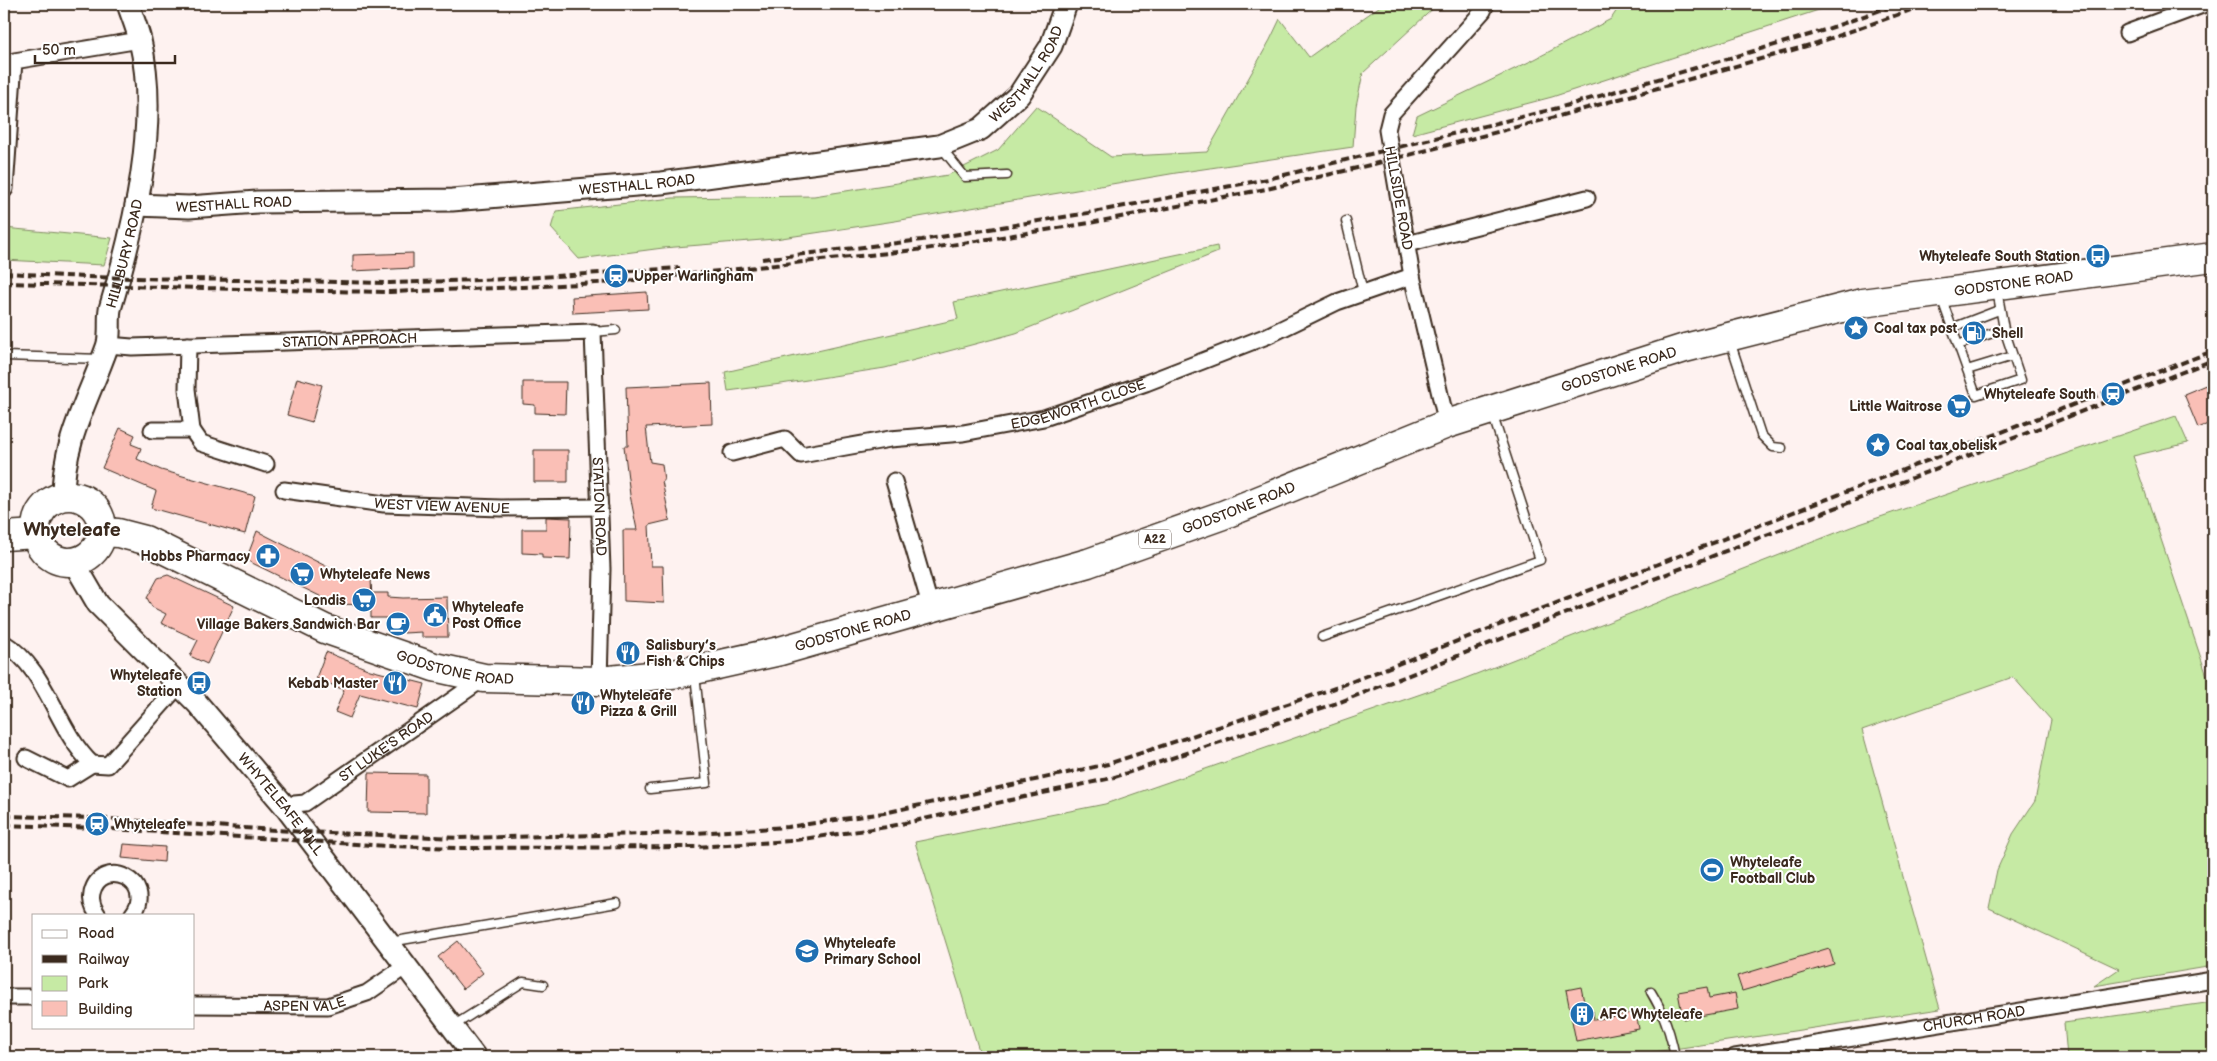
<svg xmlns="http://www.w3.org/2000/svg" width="2217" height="1061" viewBox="0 0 2217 1061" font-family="'Balsamiq Sans',sans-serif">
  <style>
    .green { fill: #c6eaa4; stroke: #808a61 }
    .building { fill: #fabfb6; stroke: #3b2a1e }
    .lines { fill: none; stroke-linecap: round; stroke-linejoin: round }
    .lane-casing { stroke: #3b2a1e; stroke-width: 11 }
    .street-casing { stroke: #3b2a1e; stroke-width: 19 }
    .secondary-casing { stroke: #3b2a1e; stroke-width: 25 }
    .highway-casing { stroke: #3b2a1e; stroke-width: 31 }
    .lane { stroke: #fff; stroke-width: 8 }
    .street { stroke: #fff; stroke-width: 15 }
    .secondary { stroke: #fff; stroke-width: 21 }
    .highway { stroke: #fff; stroke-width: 28 }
    .rail { stroke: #3b2a1e; stroke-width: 4; stroke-dasharray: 8 4; stroke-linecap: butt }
    .labels { text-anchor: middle; stroke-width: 4; stroke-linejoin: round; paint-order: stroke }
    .shield { fill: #fff; stroke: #766a62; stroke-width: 1 }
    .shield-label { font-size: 12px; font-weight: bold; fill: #3b2a1e }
    .street-label { font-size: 14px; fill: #3b2a1e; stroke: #fff }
    .poi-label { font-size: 14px; font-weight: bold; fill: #3b2a1e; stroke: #fff; text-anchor: start }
    .district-label { font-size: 19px; font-weight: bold; fill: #3b2a1e; stroke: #fff }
  </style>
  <rect width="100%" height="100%" fill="#fef2f0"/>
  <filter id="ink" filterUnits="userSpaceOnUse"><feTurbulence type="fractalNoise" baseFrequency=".02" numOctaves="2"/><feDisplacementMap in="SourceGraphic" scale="10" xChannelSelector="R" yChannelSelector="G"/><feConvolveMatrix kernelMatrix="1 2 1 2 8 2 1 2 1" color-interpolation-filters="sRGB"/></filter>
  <g filter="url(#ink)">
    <path class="green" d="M1383,4H1438L1363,73L1356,106L1353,147L1176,173L895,221L775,239L663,248L579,259L551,228L556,211L673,198L814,196L948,175L998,150L1036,106L1111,157L1207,152L1270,40L1280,19L1309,57Z
      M1621,4H1691V7L1700,4H1837L1552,97L1412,134L1417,116L1535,59L1611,19Z
      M4,228L112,238L104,265L4,260Z
      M1217,246L1218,252L1016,333L885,368L781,384L728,391L725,372L958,319L954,302Z
      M2176,416L2188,443L2133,456L2208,679L2213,678V966L2094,986L2119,969L1989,908L1997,870L2013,834L2035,801L2051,720L2013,677L1862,730L1940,1009L1621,1057H981L915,842L1105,804L1461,680L1851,527Z
      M2213,1002V1057H2067L2064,1023Z"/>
    <path class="building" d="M413,253V268L353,271V255Z
      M647,292L648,309L573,313L572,297Z
      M297,378L322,385L312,422L287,415Z
      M523,382H566L565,414L535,413V405L523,404Z
      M2213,382V422L2198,428L2184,394Z
      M711,383L712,424L646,427L650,462L662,464L664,481H662L670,520L649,525L651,566H663L664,603L624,601L623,530H637L630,495L624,446H628L626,387Z
      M120,428L135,435L131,444L141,448L137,459L161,470L255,496L245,534L151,508L156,491L102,468Z
      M534,450H568V482H534Z
      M546,517L571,518L570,559L542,558V554L522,553V529H546Z
      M257,531L345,576L371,579L372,599V593H388V597L403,598L447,597L448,637H422V632L404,633V629H387V618H371V605L336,604L246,560Z
      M168,575L234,606L207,664L190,656L198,640L161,623L166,614L152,607L147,598L158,578Z
      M326,652L370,670L425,684L418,709L360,694L350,718L335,712L344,690L316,678Z
      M369,773L426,774V813L368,812Z
      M124,844L165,847L164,862L122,858Z
      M458,941L483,973L463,989L438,957Z
      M1829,948L1834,964L1742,991L1737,976Z
      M1581,987L1586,1012L1593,1011L1594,1020L1636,1012L1639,1029L1576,1041L1566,990Z
      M1707,987L1709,998L1735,993L1738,1009L1683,1019L1678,992Z"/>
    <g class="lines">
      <defs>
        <path id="lane" d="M941,147L965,177L1007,175
          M1346,221L1363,292
          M1941,297L1976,395L2021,380L2004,329L1997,290
          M1952,328L1999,310
          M593,332L616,330
          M1730,341L1761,435L1773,447L1782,448
          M1958,345L2004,329
          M4,356L102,359
          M1967,370L2013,356
          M1322,637L1540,560L1492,413
          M650,789L707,783L695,675
          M390,942L617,903
          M1651,992C1664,1013 1671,1034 1675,1057
          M453,1026L523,982L543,985"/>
        <g id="street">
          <path d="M2127,33L2205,4"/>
          <path d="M5,189L14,61L140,40"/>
          <path d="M1407,244L1587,198"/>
          <path id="s1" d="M108,345L132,347L593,332L602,569L599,681"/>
          <path d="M188,345L187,389L192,430"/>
          <path d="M1447,424L1412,276L1387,130L1391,114L1483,11L1486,4"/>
          <path d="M152,430H192L201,443L266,464"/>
          <path id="s2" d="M732,453L785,439L801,455L890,439L963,433L1044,418L1146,383L1267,336L1337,302L1412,276"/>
          <path d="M894,481L931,608"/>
          <path id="s3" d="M284,490L384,504L501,508L600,507"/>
          <path d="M4,643C48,670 56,730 92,764L108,765L179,685"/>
          <path d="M26,758L68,779L92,764"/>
          <path id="s4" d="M284,805L305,803L484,678"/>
          <path d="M98,915C93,908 90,901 92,893C101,855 159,882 132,915"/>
          <path d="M4,997H34"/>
          <path id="s5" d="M194,1005L328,1006L367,993L406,966"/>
          <path id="s6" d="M1735,1057L2213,980"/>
        </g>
        <g id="secondary">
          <path id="s7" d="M136,205L189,207L257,202L452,200L661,183L939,146L981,129L1019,95L1051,46L1066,4"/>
          <path id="s8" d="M63,496C63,440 89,398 107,347C111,336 108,321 110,309C134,228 160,124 140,40C137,28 132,16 128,4"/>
          <path id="s9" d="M76,562L80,573L98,604L197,703L284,805L475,1057"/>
        </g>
        <g id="highway">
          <circle cx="69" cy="529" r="33"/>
          <path id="s10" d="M102,532L118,533L145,540L325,629L434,667L484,678L599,681L681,673L780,651L1088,563L1223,515L1447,424L1685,348L1862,303L2213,257"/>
          <path d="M4,536L37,534"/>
        </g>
      </defs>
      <use href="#lane" class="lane-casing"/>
      <use href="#street" class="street-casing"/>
      <use href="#secondary" class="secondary-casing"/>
      <use href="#highway" class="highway-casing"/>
      <use href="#lane" class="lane"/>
      <use href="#street" class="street"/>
      <use href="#secondary" class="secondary"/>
      <use href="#highway" class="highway"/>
      <path class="rail" d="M762,259L922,240L1088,213L1268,179L1558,108L1816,33L1898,4
        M4,273L86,277L390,283L507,279L680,268
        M4,283L321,291L390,292L523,287L616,282L925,249L1090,223L1271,188L1370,165L1559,116L1817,43L1928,4
        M4,816L93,818L305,832L459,838L697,833L788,827L884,813L1108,764L1335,688L2213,351
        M4,825L96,828L387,846L458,848L697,847L789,841L887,827L1112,778L1340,702L2213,360"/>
    </g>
  </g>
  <defs>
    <symbol id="bus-disc" viewBox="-11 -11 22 22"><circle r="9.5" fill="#1f6fb2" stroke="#fff"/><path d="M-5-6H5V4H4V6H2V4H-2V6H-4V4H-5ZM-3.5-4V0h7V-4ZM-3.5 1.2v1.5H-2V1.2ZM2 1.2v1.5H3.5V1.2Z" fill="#fff"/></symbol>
    <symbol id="station-disc" viewBox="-11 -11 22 22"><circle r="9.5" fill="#1f6fb2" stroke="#fff"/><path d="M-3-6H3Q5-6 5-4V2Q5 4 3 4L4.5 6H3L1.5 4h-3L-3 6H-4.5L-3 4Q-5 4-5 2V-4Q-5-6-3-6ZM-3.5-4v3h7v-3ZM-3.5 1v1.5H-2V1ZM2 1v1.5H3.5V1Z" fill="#fff"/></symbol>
    <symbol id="sight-disc" viewBox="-11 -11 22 22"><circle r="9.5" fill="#1f6fb2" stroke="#fff"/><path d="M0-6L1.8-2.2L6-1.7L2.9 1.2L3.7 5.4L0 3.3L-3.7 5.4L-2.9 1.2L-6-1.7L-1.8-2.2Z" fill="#fff"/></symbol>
    <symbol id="fuel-disc" viewBox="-11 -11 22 22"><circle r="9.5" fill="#1f6fb2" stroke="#fff"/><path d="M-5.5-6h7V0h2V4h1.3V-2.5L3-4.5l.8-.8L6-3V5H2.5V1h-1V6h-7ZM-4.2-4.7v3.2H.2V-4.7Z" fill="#fff"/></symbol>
    <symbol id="supermarket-disc" viewBox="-11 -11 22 22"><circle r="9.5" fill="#1f6fb2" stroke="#fff"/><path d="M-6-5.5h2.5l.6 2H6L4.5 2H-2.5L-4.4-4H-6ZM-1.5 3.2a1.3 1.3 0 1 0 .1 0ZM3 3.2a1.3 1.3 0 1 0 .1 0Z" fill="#fff"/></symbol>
    <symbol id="pharmacy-disc" viewBox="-11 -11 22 22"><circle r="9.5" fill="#1f6fb2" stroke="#fff"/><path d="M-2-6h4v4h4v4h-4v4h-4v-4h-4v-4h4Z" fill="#fff"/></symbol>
    <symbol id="civic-disc" viewBox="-11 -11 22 22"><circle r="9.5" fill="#1f6fb2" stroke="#fff"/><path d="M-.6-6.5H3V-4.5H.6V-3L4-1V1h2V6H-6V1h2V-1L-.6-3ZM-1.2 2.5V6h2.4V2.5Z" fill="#fff"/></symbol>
    <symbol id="cafe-disc" viewBox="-11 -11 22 22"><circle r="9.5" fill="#1f6fb2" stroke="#fff"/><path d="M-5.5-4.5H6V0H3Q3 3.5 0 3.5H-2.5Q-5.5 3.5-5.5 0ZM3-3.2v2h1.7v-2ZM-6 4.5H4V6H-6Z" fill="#fff"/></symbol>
    <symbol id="restaurant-disc" viewBox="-11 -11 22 22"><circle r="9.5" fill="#1f6fb2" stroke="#fff"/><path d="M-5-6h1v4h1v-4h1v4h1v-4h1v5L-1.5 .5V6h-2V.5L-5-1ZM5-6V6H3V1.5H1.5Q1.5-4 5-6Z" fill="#fff"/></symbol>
    <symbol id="stadium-disc" viewBox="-11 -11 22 22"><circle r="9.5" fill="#1f6fb2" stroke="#fff"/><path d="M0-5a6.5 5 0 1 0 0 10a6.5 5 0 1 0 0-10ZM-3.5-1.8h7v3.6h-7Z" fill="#fff"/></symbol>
    <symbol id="school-disc" viewBox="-11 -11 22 22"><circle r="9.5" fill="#1f6fb2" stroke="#fff"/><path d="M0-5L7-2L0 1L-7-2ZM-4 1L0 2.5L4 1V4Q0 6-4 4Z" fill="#fff"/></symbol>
    <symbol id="building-disc" viewBox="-11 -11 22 22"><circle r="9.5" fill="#1f6fb2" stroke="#fff"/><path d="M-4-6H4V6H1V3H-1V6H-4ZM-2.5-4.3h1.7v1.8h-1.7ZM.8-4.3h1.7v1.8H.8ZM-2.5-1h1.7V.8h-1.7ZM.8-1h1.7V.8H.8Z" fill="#fff"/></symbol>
  </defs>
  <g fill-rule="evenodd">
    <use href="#bus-disc" x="2084" y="242" width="28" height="28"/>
    <use href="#station-disc" x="602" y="262" width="28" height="28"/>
    <use href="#sight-disc" x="1842" y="314" width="28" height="28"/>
    <use href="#fuel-disc" x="1960" y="319" width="28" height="28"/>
    <use href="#station-disc" x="2099" y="380" width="28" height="28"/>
    <use href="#supermarket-disc" x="1945" y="392" width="28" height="28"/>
    <use href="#sight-disc" x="1864" y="431" width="28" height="28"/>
    <use href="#pharmacy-disc" x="254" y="542" width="28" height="28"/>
    <use href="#supermarket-disc" x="288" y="560" width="28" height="28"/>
    <use href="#supermarket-disc" x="350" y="586" width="28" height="28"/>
    <use href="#civic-disc" x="421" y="601" width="28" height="28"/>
    <use href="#cafe-disc" x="384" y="610" width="28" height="28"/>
    <use href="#restaurant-disc" x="614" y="639" width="28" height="28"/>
    <use href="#bus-disc" x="185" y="669" width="28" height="28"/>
    <use href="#restaurant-disc" x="381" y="669" width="28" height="28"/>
    <use href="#restaurant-disc" x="569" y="689" width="28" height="28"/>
    <use href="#station-disc" x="83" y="810" width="28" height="28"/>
    <use href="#stadium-disc" x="1698" y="856" width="28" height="28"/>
    <use href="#school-disc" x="793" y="937" width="28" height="28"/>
    <use href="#building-disc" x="1568" y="1000" width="28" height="28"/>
  </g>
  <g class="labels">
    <rect class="shield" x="1139" y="529.5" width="32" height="19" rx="4"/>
    <g class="shield-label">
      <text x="1155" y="543">A22</text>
    </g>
    <g class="street-label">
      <text dy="5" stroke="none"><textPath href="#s7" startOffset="924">WESTHALL ROAD</textPath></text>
      <text dy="5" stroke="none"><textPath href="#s7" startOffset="502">WESTHALL ROAD</textPath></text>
      <text transform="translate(1399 198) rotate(80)" y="5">HILLSIDE ROAD</text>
      <text dy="5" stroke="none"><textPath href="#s7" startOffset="98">WESTHALL ROAD</textPath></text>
      <text dy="5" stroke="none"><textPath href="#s8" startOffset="252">HILLBURY ROAD</textPath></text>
      <text dy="5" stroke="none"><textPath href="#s10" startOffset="2001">GODSTONE ROAD</textPath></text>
      <text dy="5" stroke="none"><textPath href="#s1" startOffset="242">STATION APPROACH</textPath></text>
      <text dy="5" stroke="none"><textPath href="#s10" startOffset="1596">GODSTONE ROAD</textPath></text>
      <text dy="5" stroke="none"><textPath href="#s2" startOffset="360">EDGEWORTH CLOSE</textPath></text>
      <text dy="5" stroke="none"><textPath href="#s3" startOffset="159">WEST VIEW AVENUE</textPath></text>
      <text dy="5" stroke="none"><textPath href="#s1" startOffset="660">STATION ROAD</textPath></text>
      <text dy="5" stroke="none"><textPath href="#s10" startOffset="1191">GODSTONE ROAD</textPath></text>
      <text dy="5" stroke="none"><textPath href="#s10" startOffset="786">GODSTONE ROAD</textPath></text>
      <text dy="5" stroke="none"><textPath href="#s10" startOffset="381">GODSTONE ROAD</textPath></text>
      <text dy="5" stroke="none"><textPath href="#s4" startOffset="120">ST LUKE'S ROAD</textPath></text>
      <text dy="5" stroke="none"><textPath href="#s9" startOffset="319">WHYTELEAFE HILL</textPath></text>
      <text dy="5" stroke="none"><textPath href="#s5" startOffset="111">ASPEN VALE</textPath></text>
      <text dy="5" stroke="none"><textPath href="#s6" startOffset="242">CHURCH ROAD</textPath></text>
    </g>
    <g class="poi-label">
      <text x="2080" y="261" text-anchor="end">Whyteleafe South Station</text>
      <text x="634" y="281">Upper Warlingham</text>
      <text x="1874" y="333">Coal tax post</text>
      <text x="1992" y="338">Shell</text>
      <text x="2096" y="399" text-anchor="end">Whyteleafe South</text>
      <text x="1942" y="411" text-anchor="end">Little Waitrose</text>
      <text x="1896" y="450">Coal tax obelisk</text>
      <text x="250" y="561" text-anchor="end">Hobbs Pharmacy</text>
      <text x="320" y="579">Whyteleafe News</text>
      <text x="346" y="605" text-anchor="end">Londis</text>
      <text x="452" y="612">Whyteleafe<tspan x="452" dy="16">Post Office</tspan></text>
      <text x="380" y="629" text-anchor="end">Village Bakers Sandwich Bar</text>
      <text x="646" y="650">Salisbury’s<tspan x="646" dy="16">Fish &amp; Chips</tspan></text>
      <text x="182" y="680" text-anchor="end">Whyteleafe<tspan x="182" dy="16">Station</tspan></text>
      <text x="378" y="688" text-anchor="end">Kebab Master</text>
      <text x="600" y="700">Whyteleafe<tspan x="600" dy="16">Pizza &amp; Grill</tspan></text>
      <text x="114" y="829">Whyteleafe</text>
      <text x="1730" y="867">Whyteleafe<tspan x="1730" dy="16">Football Club</tspan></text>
      <text x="824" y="948">Whyteleafe<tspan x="824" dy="16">Primary School</tspan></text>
      <text x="1600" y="1019">AFC Whyteleafe</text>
    </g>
    <g class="district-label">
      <text x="72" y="536">Whyteleafe</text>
    </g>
  </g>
  <rect width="2217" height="1061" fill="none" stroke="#fff" stroke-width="20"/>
  <rect x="10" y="10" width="2197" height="1041" fill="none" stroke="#3b2a1e" stroke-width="2" filter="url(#ink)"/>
  <rect x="32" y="914" width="162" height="115" fill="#ffffff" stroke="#b1aaa5"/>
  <rect x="42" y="930" width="25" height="8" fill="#ffffff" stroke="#b1aaa5"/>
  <text x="78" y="938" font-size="15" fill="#3b2a1e">Road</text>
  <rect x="42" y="955" width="25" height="8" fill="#3b2a1e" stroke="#b1aaa5"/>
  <text x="78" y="964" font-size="15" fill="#3b2a1e">Railway</text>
  <rect x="42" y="976" width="25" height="15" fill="#c6eaa4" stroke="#b1aaa5"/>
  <text x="78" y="988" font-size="15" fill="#3b2a1e">Park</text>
  <rect x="42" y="1001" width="25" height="15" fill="#fabfb6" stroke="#b1aaa5"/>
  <text x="78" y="1014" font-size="15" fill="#3b2a1e">Building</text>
  <path d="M35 55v8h140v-8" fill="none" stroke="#3b2a1e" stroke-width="2.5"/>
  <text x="42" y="55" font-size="15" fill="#3b2a1e" stroke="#ffffff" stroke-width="4" paint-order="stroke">50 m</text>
</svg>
